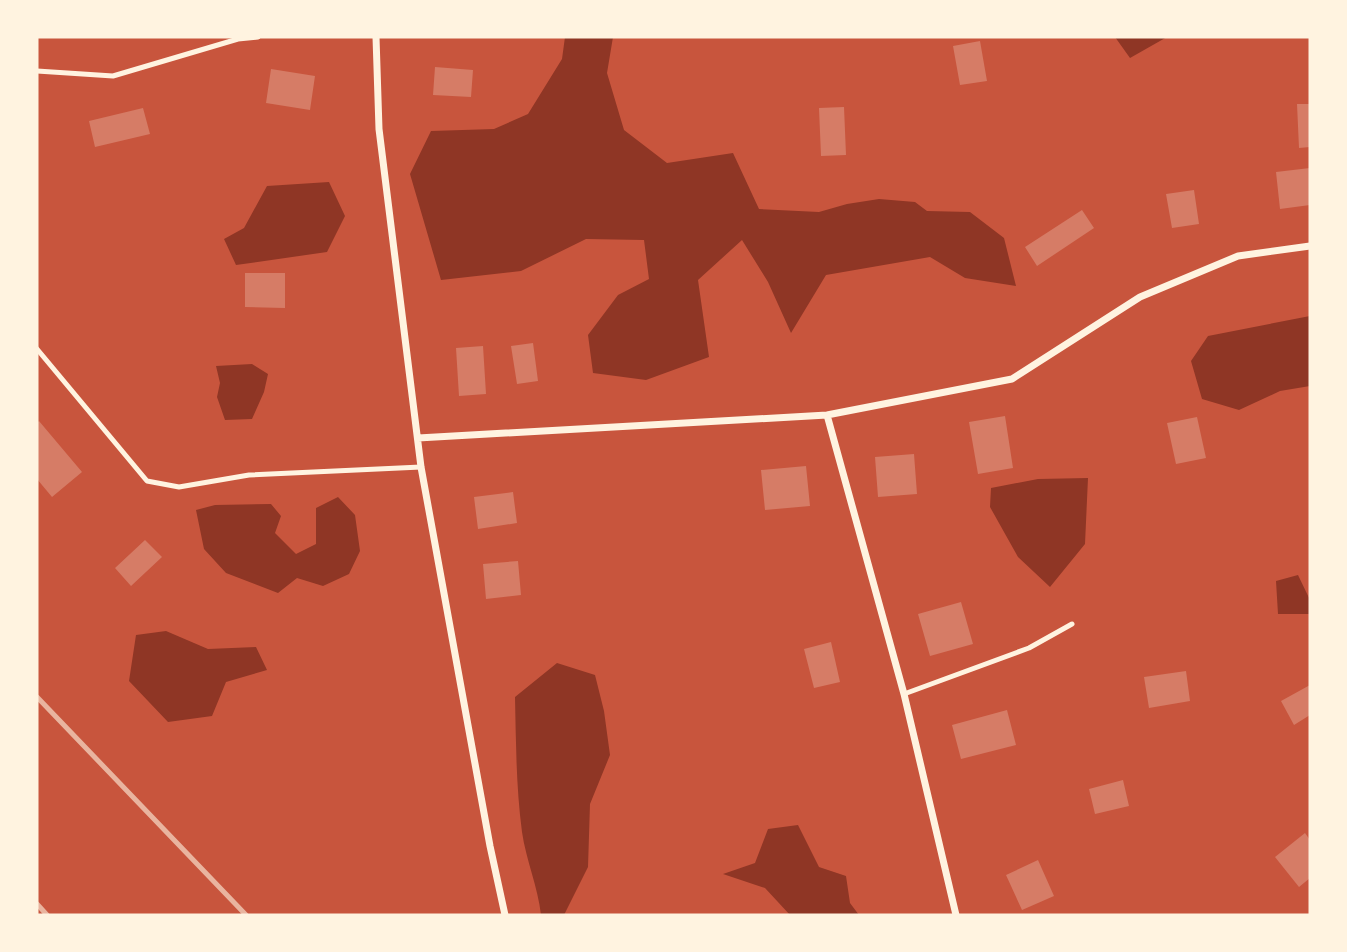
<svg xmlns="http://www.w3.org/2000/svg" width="1347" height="952" viewBox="0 0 1347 952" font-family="'DejaVu Sans',sans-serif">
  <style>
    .water { fill: #8f3625 }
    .building { fill: #d67c66 }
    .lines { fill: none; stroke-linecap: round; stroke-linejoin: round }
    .service { stroke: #fff3e0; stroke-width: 5 }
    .minor { stroke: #fff3e0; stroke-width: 7 }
    .rail { stroke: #e9b49f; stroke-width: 5 }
  </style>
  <rect width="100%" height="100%" fill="#c8553d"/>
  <path class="water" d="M565,37H613L607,73L624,130L667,163L733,153L759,209L819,212L847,204L879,199L915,202L927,211L970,212L1004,238L1016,286L965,278L930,257L826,275L791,333L768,282L742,240L698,280L709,357L646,380L593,373L588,335L618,295L649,279L644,240L586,239L521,271L441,280L410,174L431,131L494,129L528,114L562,59Z
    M1115,37H1167L1130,58Z
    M329,182L345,216L327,252L236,265L224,239L244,228L267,186Z
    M1310,316V386L1280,391L1239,410L1202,399L1191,361L1208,336Z
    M252,364L268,374L264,392L252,419L225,420L217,397L220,383L216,366Z
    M1088,478L1085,544L1050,587L1018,557L990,507L991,488L1038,479Z
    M338,497L355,515L360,551L349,574L323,586L297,578L278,593L226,573L204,549L196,510L215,505L271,504L281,516L275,533L296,554L316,544V508Z
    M1298,575L1310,600V614H1278L1276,581Z
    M166,631L208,649L256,647L267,670L226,682L212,716L168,722L129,681L136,635Z
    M557,663L595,675L604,711L610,755L590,804L588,867L564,915H541C538,887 526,860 522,832C516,787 516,742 515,697Z
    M798,825L819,867L846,876L850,903L859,915H790L765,888L723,874L755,863L768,829Z"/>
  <path class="building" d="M980,41L987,81L960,85L953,46Z
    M435,67L473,70L471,97L433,95Z
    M271,69L315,76L310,110L266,103Z
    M1297,104H1310V147L1299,148Z
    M844,107L846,155L821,156L819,108Z
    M143,108L150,134L95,147L89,121Z
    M1310,168V205L1280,209L1276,172Z
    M1194,190L1199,224L1172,228L1166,194Z
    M1082,210L1094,228L1037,266L1025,247Z
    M245,273H285V308L245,307Z
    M533,343L538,381L517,384L511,346Z
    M483,346L486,394L459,396L456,348Z
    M1005,416L1013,468L978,474L969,422Z
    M1197,417L1206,458L1176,464L1167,423Z
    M39,421L82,472L52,497L37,479V423Z
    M914,454L917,494L878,497L875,457Z
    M806,466L810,506L765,510L761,470Z
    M513,492L517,523L478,529L474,497Z
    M145,540L162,557L131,586L115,568Z
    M518,561L521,595L486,599L483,564Z
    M961,602L973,644L930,656L918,614Z
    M831,642L840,682L814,688L804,649Z
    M1186,671L1190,701L1149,708L1144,677Z
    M1310,685V715L1294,725L1281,701Z
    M1007,710L1016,745L961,759L952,725Z
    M1123,780L1129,806L1095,814L1089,789Z
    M1305,833L1310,840V878L1299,887L1275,857Z
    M1038,860L1054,896L1022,910L1006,875Z"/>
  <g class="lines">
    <path class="service" d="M37,71L113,76L238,39L258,37
      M37,349L147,481L179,487L249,475L421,467
      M904,694L1029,648L1072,624"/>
    <path class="minor" d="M376,37L379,129L421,467L490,846L505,915
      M827,415L904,694L956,915
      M418,438L827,415L1012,379L1140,297L1238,256L1310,246"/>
    <path class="rail" d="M37,697L246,915
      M37,904L47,915"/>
  </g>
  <rect width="1347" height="952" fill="none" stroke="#fff3e0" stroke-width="77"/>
</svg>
